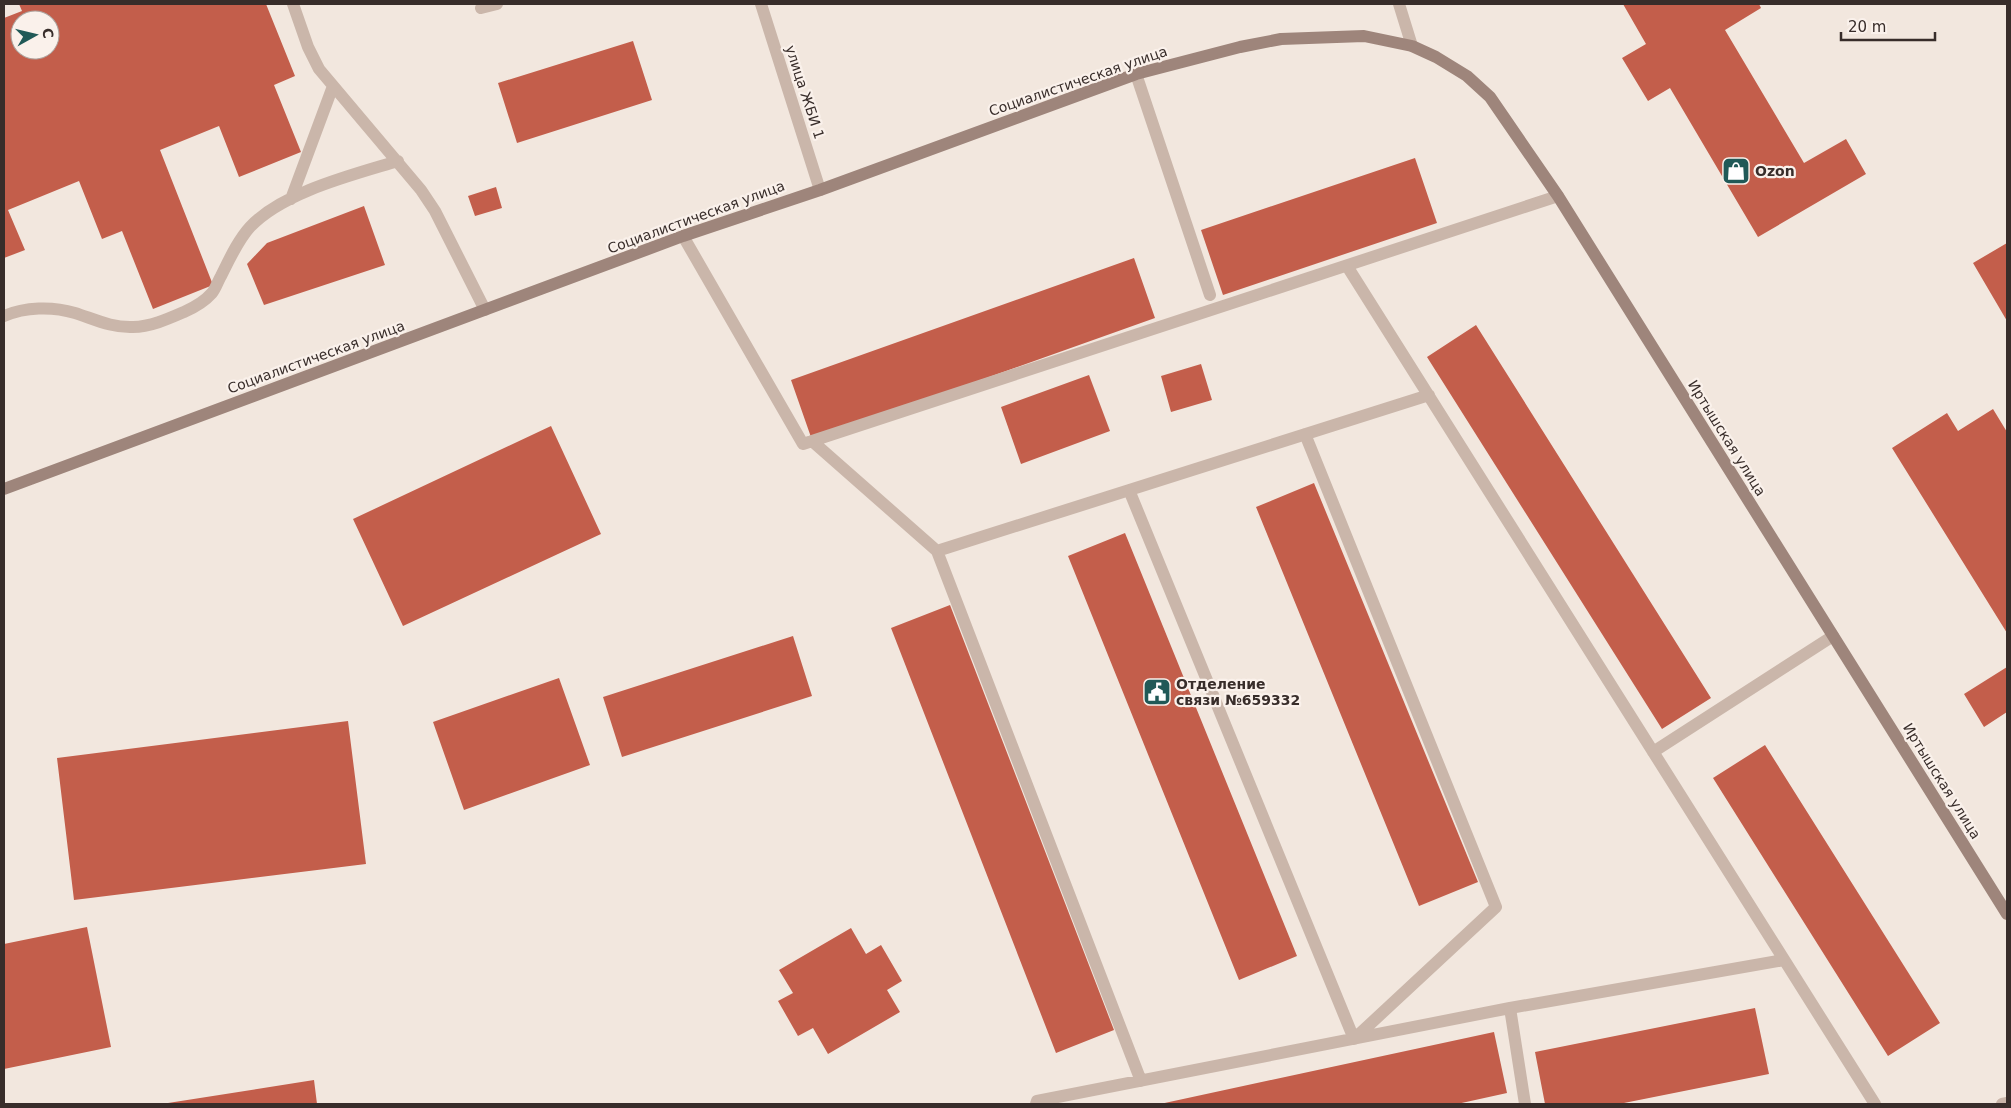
<svg xmlns="http://www.w3.org/2000/svg" width="2011" height="1108" viewBox="0 0 2011 1108" font-family="'DejaVu Sans',sans-serif">
  <style>
    .building { fill: #c35e4b; fill-rule: evenodd }
    .lines { fill: none; stroke-linecap: round; stroke-linejoin: round }
    .lane { stroke: #cab6aa; stroke-width: 12 }
    .street { stroke: #cab6aa; stroke-width: 12 }
    .secondary { stroke: #9e857b; stroke-width: 12 }
    .labels { text-anchor: middle; stroke-width: 4.5; stroke-linejoin: round; paint-order: stroke }
    .street-label { font-size: 14px; fill: #382d2a; stroke: #faf1eb }
    .poi-label { font-size: 14px; font-weight: bold; fill: #382d2a; stroke: #faf1eb; text-anchor: start }
  </style>
  <rect width="100%" height="100%" fill="#f2e7de"/>
  <path class="building" d="M19,4H266L295,76L274,85L301,152L239,177L219,126L160,150L213,285L153,309L122,231L102,239L79,181L8,210L25,250L4,258V18L22,11ZM20,20H50V50H20Z
    M1623,4H1759L1761,8L1725,30L1804,163L1846,139L1866,174L1758,237L1670,88L1648,101L1622,58L1646,44Z
    M633,41L652,100L517,143L498,83Z
    M1415,158L1437,223L1223,295L1201,230Z
    M496,187L502,208L475,216L468,196Z
    M364,206L385,265L264,305L247,264L267,243Z
    M2007,243V321L1973,263Z
    M1134,258L1155,318L812,440L791,380Z
    M1476,325L1711,698L1662,729L1427,357Z
    M1201,364L1212,400L1171,412L1161,376Z
    M1089,375L1110,431L1021,464L1001,407Z
    M1993,409L2007,432V633L1892,448L1947,413L1958,431Z
    M551,426L601,534L403,626L353,519Z
    M1314,483L1478,882L1419,906L1256,507Z
    M1125,533L1297,956L1239,980L1068,556Z
    M950,605L1114,1030L1056,1053L891,628Z
    M793,636L812,696L622,757L603,697Z
    M2007,667V712L1984,727L1964,694Z
    M559,678L590,765L464,810L433,722Z
    M348,721L366,864L74,900L57,758Z
    M1765,745L1940,1023L1888,1056L1713,778Z
    M87,927L111,1047L4,1069V944Z
    M851,928L866,954L881,945L902,981L887,990L900,1012L828,1054L813,1028L798,1036L778,1001L793,993L779,970Z
    M1755,1008L1769,1074L1619,1104H1545L1535,1052Z
    M1494,1032L1507,1093L1457,1104H1160Z
    M314,1080L317,1104H168V1103Z"/>
  <g class="lines">
    <path class="lane" d="M293,4L308,47L319,69L421,190L435,211L485,310
      M481,8L497,4
      M1136,74L1210,295
      M291,199L333,86
      M683,236L803,444L1558,196
      M1347,266L1875,1104
      M4,316C25,307 52,306 75,313C94,319 112,328 133,327C150,327 168,319 184,312C193,308 205,301 212,293C216,288 218,281 221,276C229,260 238,240 250,227C283,192 352,175 398,161
      M812,441L937,551L1141,1081
      M1129,490L1354,1039L1496,907L1305,434
      M937,551L1429,395
      M1653,752L1833,636
      M1036,1104L1037,1101L1510,1008
      M1525,1104L1510,1008L1784,960"/>
    <path class="street" d="M761,4L820,190
      M1399,4L1412,46
      M2002,1104L2007,1103"/>
    <path class="secondary" d="M4,489L683,236L820,190L1136,74L1240,47L1281,39L1364,36L1412,46L1436,57L1467,76L1490,97L1558,196L2007,914"/>
  </g>
  <defs>
    <symbol id="shop-square" viewBox="-11 -11 22 22"><rect x="-9" y="-9" width="18" height="18" rx="4" fill="#205957" stroke="#faf1eb"/><path d="M-5-2.5h2.3a2.7 3.5 0 0 1 5.4 0H5L5.5 6h-11ZM-1.5-2.5h3a1.5 2.3 0 0 0-3 0Z" fill="#fff"/></symbol>
    <symbol id="civic-square" viewBox="-11 -11 22 22"><rect x="-9" y="-9" width="18" height="18" rx="4" fill="#205957" stroke="#faf1eb"/><path d="M-.6-6.5H3V-4.5H.6V-3L4-1V1h2V6H-6V1h2V-1L-.6-3ZM-1.2 2.5V6h2.4V2.5Z" fill="#fff"/></symbol>
  </defs>
  <g fill-rule="evenodd">
    <use href="#shop-square" x="1720" y="155" width="32" height="32"/>
    <use href="#civic-square" x="1141" y="676" width="32" height="32"/>
  </g>
  <g class="labels">
    <g class="street-label">
      <text transform="translate(1078 81) rotate(-19)" y="5">Социалистическая улица</text>
      <text transform="translate(805 92) rotate(72)" y="5">улица ЖБИ 1</text>
      <text transform="translate(696 217) rotate(-20)" y="5">Социалистическая улица</text>
      <text transform="translate(316 357) rotate(-20)" y="5">Социалистическая улица</text>
      <text transform="translate(1727 438) rotate(58)" y="5">Иртышская улица</text>
      <text transform="translate(1942 781) rotate(58)" y="5">Иртышская улица</text>
    </g>
    <g class="poi-label">
      <text x="1755" y="176">Ozon</text>
      <text x="1176" y="689">Отделение<tspan x="1176" dy="16">связи №659332</tspan></text>
    </g>
  </g>
  <rect width="2011" height="1108" fill="none" stroke="#382d2a" stroke-width="10"/>
  <g transform="translate(35 35) rotate(82)"><circle r="24" fill="#faf1eb" stroke="#aca39e"/>
  <path d="M0-4L9 19L0 12L-9 19Z" fill="#205957"/>
  <text y="-8" font-size="14" font-weight="bold" text-anchor="middle" fill="#382d2a">С</text>
  </g>
  <path d="M1841 32v8h94v-8" fill="none" stroke="#382d2a" stroke-width="2.5"/>
  <text x="1848" y="32" font-size="15" fill="#382d2a" stroke="#faf1eb" stroke-width="4" paint-order="stroke">20 m</text>
</svg>
